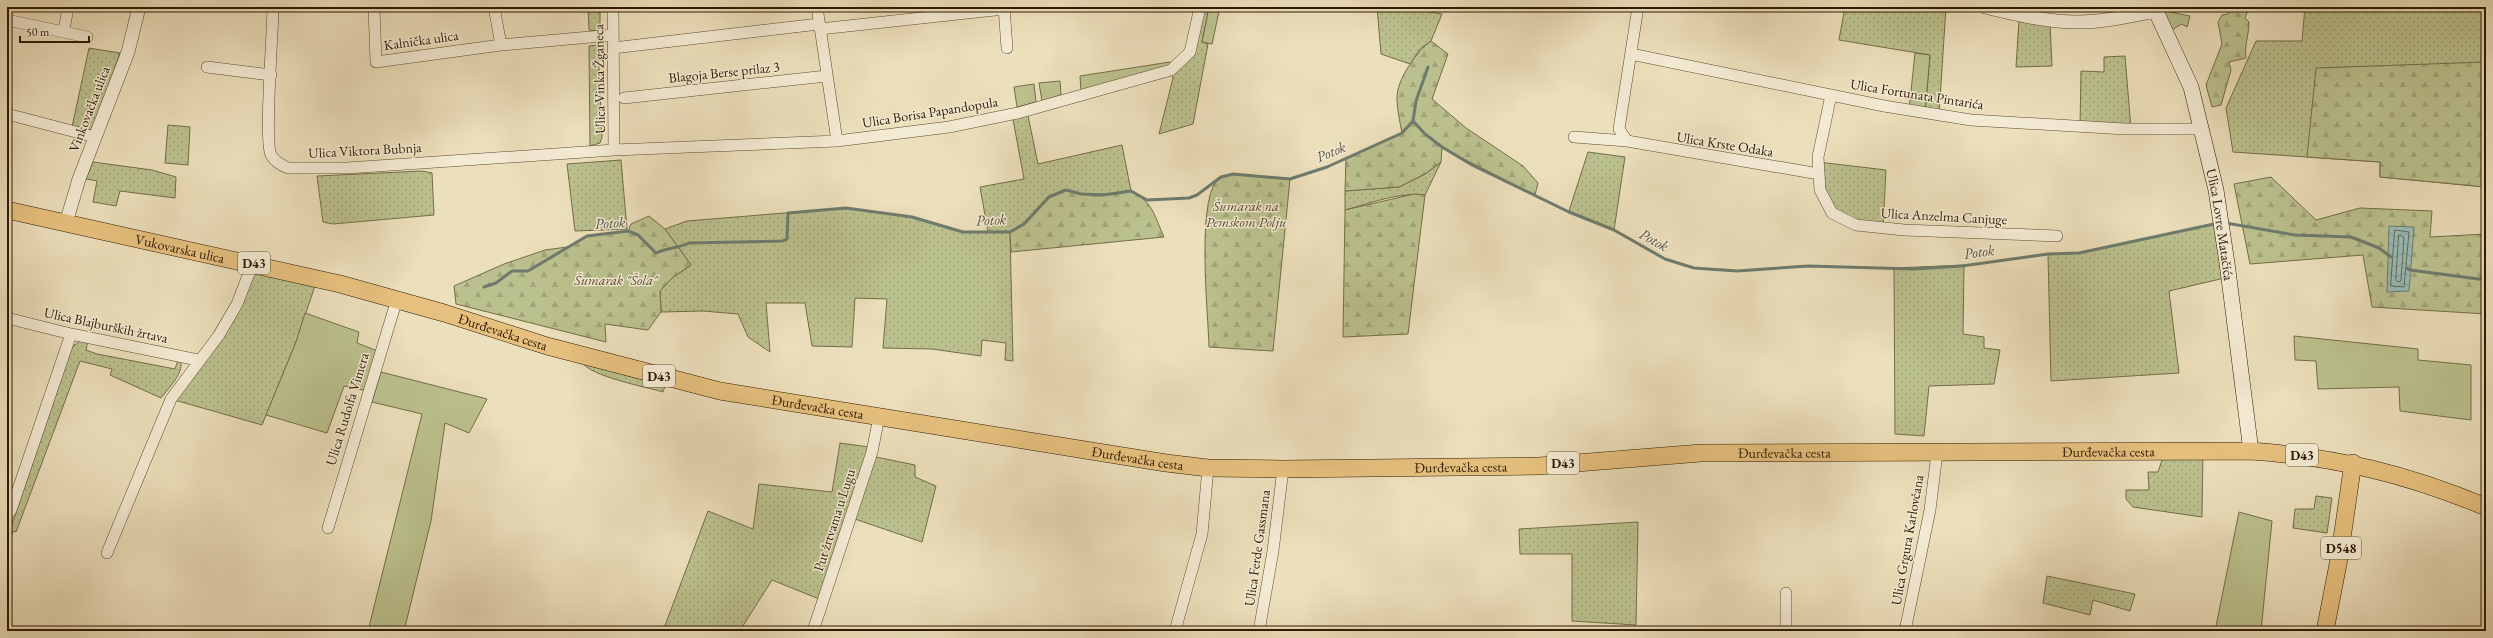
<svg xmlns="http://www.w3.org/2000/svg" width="2493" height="638" viewBox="0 0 2493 638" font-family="'EB Garamond',serif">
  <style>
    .grass { fill: url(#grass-dots); stroke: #746d47 }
    .forest { fill: url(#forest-firs); stroke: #746d47 }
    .garden { fill: #bbc18e; stroke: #746d47 }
    .water { fill: url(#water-waves); stroke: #6e7b6d }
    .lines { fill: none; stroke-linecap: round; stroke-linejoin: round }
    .shore { stroke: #636a5b; stroke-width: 1 }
    .stream { stroke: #6e7b6d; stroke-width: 3 }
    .minor-casing { stroke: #5d4a2f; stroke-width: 12 }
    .tertiary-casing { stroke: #5d4a2f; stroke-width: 14 }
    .secondary-casing { stroke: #2d1900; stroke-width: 16 }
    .primary-casing { stroke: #2d1900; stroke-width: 18 }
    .minor { stroke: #f3ead3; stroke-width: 11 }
    .tertiary { stroke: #f3ead3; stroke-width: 13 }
    .secondary { stroke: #f3ead3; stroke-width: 15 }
    .primary { stroke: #e6c07e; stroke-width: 17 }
    .labels { text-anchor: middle; stroke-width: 3; stroke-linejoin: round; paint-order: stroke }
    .shield { fill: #f3ead3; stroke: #68583f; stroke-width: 1 }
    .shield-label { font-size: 13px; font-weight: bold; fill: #2d1900 }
    .street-label { font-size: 14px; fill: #2d1900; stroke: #f3ead3 }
    .park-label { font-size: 14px; font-style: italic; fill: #584b2b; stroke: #f3ead3 }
    .water-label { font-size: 15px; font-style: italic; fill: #535240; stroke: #f3ead3 }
  </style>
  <defs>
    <pattern id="grass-dots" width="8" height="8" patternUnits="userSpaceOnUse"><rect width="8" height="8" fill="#bbc18e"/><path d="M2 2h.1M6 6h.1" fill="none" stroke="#a1a579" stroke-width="1.8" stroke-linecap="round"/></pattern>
    <pattern id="forest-firs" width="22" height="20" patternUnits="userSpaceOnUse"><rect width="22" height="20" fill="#bbc18e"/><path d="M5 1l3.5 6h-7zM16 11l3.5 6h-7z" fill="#a1a579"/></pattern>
    <pattern id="water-waves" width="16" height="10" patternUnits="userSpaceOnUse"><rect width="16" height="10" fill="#99bcb6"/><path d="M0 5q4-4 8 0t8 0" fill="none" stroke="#84a19b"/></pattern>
  </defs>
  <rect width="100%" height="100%" fill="#ecdfbb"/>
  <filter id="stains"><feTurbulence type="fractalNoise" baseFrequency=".005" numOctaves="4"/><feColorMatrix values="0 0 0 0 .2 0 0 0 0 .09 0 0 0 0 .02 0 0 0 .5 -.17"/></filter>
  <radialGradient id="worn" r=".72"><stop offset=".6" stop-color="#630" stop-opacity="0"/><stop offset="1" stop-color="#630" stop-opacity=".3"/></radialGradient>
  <path class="grass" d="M588,7H600V31L589,30Z
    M1200,7H1209L1202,42L1208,44L1193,124L1159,134L1173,78L1171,70L1190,52Z
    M1377,7H1420V10L1442,14L1431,41L1420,49L1410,64L1381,54Z
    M1845,7H1946L1939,115L1925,113L1930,55L1839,40Z
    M2305,7H2486V187L2380,177V162L2233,152L2226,108L2256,41H2302Z
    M2019,20L2050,24L2052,66L2016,67Z
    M598,45L602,137L600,143L590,146L589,46Z
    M89,48L120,53L92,132L72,127Z
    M2125,56L2131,129L2080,126L2081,71L2104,72V57Z
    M1027,111L1038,164L1122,145L1131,191L1121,194H1081L1038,207L1024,224L1010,232L1013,361L1005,360L1006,343L982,340L981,356L932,349L883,348L887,299L855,298L852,347L812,346L805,303H766L770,352L748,337L738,314L703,311L661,312L660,291L672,278L691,265L665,229L687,221L846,208L912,217L963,232H988L980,187L1024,179L1012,114Z
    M168,125L190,127L188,165L165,163Z
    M1588,152L1625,157L1614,230L1569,211Z
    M621,160L627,229L575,231L567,164Z
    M93,162L152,170L176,177L175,198L120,191L116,206L93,202L97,181L86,179Z
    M1441,162L1425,195C1399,192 1371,203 1345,210V191L1399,187L1425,174Z
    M1818,162L1886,170L1883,228L1832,213L1820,190Z
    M422,171L432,173L434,215L333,224L323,222L317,176Z
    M2214,224L2229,277L2169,291L2179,373L2051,381L2048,254L2079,253Z
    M1964,265L1963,334L1984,337V348L2000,350L1994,384L1929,386L1924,436L1895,434L1894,268Z
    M250,271L316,283L296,342L262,425L171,399L198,360Z
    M83,339L88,340L86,350L97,354L175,369L178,360L181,361C183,375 169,387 161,398L110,375L112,369L80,361L16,532L13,531L7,552V539L72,347Z
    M582,362L665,386L663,392C646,387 589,376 582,362Z
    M840,443L869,447L871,456L915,465V477L936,486L922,542L852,518L824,601L772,580L741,629L745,631H663L708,511L753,529L759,484L832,492Z
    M2203,451L2202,517L2133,507L2126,499V490H2149L2148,472H2158L2162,460Z
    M2316,496L2332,498L2327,533L2293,528L2295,509H2314Z
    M1638,522L1636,625L1572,621V554H1520L1519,529Z
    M2047,576L2135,594L2130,611L2093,600L2090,615L2043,603Z"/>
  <path class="forest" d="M2229,7H2249L2245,18L2249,22C2249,35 2244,46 2246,58L2229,62L2231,70L2221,105L2212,107L2206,85L2222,44L2218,22L2222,15L2228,14Z
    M1431,41L1448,54L1432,99L1466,128L1523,166L1538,183L1535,195L1442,148L1441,162L1425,174L1399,187L1345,191L1346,158L1402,133C1400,122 1397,110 1397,99C1396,80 1417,51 1431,41Z
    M2486,62V187L2380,177V162L2307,157L2316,68Z
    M1233,174L1290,179L1273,351L1209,347C1208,310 1197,209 1216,181C1220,176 1227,175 1233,174Z
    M2271,177L2316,220L2360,208L2432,211L2430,237L2486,234V314L2372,307L2363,255L2250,264L2234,184Z
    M1066,190C1087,196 1110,197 1131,191C1153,202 1154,215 1164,237L1011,252L1010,232L1024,224L1049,197Z
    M1414,194L1425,195L1408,334L1343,337L1345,210Z
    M649,216L665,229L691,265L672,278L660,291L661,312L648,330L605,324L606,342L456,304L454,286L504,264L545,250L567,247L587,236L628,231L631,224Z"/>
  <path class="garden" d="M1209,7H1220L1212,44L1202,42Z
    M2157,7H2170V12L2190,16L2187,27L2182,24L2170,31Z
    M1915,53L1930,55L1925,113L1909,110Z
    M1170,62V67L1081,91L1080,76Z
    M1060,81L1061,95L1042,101L1039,83Z
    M1034,84L1036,102L1017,107L1014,87Z
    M305,313L359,332L357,343L380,352L368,391L344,386L327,433L266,415L296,342Z
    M2294,336L2418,349V360L2471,365V420L2400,411L2399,387L2318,389L2316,361L2295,360Z
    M381,372L487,399L469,433L445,423L431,521L404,631H368L422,414L372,402Z
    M2239,512L2272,521L2261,631H2215Z"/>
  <path class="water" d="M2389,226L2414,227L2409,291L2387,292Z"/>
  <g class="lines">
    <path class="shore" d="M2395,230L2409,232L2404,287L2391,286Z
      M2399,235L2404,237L2401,281L2398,282L2396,280Z"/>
    <path class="stream" d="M1413,121L1416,101L1428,67
      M2226,223L2295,235L2351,237L2379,248L2391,257
      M2407,268L2410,270L2486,280
      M484,287L496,283L512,271H528L587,236L628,231L638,235L656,253C667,248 679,248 689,243L783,241L787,239L788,213L846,208L912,217L963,232H1010L1024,224L1049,197L1066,190L1081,194L1103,195L1131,191L1147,200L1189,198L1197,195L1221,177L1233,174L1290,179L1327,167L1402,133L1413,121L1425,134L1442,147L1472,165L1569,212L1614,230L1665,259L1694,268L1737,271L1808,266L1914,269L1962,266L2048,254L2079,253L2214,224"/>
    <defs>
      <path id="minor" d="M273,7C273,31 264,140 271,155C275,162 281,165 288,168H347L614,150L837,141L949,127L1018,113L1171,70L1190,52L1200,7
        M494,7L501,45
        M613,7L614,150
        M817,7L837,141
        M1004,7L1007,48
        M1638,7L1619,129L1627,141L1819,174
        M374,8L376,62L501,45L613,35
        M7,20L87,37
        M820,29L1004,9
        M64,31L68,7
        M613,48L819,24
        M1631,54L1884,106L1971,120L2125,129H2202
        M207,67L271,75
        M1831,95L1818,157L1820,190L1832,213L1856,225L1904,230L2057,236
        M624,98L827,76
        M7,114L95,137
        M1574,137L1627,141
        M7,318L71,334L198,360
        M7,515L11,510L71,334
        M328,528L397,299
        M107,553L171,399L219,335L237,304L253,263
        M1786,593V631
        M813,631L872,452L879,417
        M1175,631L1202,534L1208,468
        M1259,631L1273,551L1283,469
        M1905,631L1930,510L1937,453"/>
      <path id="tertiary" d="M1985,7C2015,14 2046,22 2077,22C2104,22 2130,16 2156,11
        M66,223L79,179L128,52L139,7"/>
      <g id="secondary">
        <path id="s1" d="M2154,7L2191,87L2216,190L2227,263L2251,451"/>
      </g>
      <g id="primary">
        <path id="s2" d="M7,210L340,284L444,313L547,346L720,391L1166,463L1208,468L1283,469L1539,466L1701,453L2251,451C2336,457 2407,474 2486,507"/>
        <path d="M2325,631L2339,559L2353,463"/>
      </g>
    </defs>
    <use href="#minor" class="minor-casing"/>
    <use href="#tertiary" class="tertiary-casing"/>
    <use href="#secondary" class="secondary-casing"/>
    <use href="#primary" class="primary-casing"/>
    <use href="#minor" class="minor"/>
    <use href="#tertiary" class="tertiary"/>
    <use href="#secondary" class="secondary"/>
    <use href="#primary" class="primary"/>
  </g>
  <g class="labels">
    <g class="shield">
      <rect x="238" y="252" width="32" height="22" rx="3"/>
      <rect x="643" y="365" width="32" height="22" rx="3"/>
      <rect x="2286" y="444" width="32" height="22" rx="3"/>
      <rect x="1547" y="452" width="32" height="22" rx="3"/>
      <rect x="2321" y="537" width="40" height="22" rx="3"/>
    </g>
    <g class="shield-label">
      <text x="254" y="268">D43</text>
      <text x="659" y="381">D43</text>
      <text x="2302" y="460">D43</text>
      <text x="1563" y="468">D43</text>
      <text x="2341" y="553">D548</text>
    </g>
    <g class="street-label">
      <text transform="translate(421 40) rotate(-8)" y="5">Kalnička ulica</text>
      <text transform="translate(724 72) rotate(-6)" y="5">Blagoja Berse prilaz 3</text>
      <text transform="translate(599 79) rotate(-91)" y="5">Ulica Vinka Žganeca</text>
      <text transform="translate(1917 94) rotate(9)" y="5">Ulica Fortunata Pintarića</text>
      <text transform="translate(89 109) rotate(-69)" y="5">Vinkovačka ulica</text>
      <text transform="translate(930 112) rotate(-9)" y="5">Ulica Borisa Papandopula</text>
      <text transform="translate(1725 144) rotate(9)" y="5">Ulica Krste Odaka</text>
      <text transform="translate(365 150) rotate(-3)" y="5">Ulica Viktora Bubnja</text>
      <text transform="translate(1944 216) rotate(3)" y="5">Ulica Anzelma Canjuge</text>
      <text dy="5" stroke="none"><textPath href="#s1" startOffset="229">Ulica Lovre Matačića</textPath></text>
      <text dy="5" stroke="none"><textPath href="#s2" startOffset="177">Vukovarska ulica</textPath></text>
      <text transform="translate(106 325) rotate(12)" y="5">Ulica Blajburških žrtava</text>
      <text dy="5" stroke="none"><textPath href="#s2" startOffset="511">Đurđevačka cesta</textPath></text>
      <text dy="5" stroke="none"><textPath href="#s2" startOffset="835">Đurđevačka cesta</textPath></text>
      <text transform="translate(347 409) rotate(-73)" y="5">Ulica Rudolfa Vimera</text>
      <text dy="5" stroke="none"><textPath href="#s2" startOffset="1807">Đurđevačka cesta</textPath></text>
      <text dy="5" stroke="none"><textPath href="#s2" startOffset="2131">Đurđevačka cesta</textPath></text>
      <text dy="5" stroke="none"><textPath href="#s2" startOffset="1159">Đurđevačka cesta</textPath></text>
      <text dy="5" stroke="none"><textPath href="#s2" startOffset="1483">Đurđevačka cesta</textPath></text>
      <text transform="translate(834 520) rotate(-72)" y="5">Put žrtvama u Lugu</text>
      <text transform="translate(1907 540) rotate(-80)" y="5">Ulica Grgura Karlovčana</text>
      <text transform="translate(1257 548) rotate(-82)" y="5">Ulica Ferde Gassmana</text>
    </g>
    <g class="park-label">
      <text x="1246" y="211">Šumarak na<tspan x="1246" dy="16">Pemskom Polju</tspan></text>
      <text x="616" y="285">Šumarak "Šola"</text>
    </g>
    <g class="water-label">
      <text transform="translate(1331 152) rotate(-23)" y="5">Potok</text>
      <text transform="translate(991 220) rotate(-3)" y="5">Potok</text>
      <text transform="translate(610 223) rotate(-4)" y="5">Potok</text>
      <text transform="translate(1654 240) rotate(29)" y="5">Potok</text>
      <text transform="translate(1979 252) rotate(-8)" y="5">Potok</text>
    </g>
  </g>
  <rect width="2493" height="638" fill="none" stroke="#ecdfbb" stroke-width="24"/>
  <rect x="8" y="8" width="2477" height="622" fill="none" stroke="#2d1900" stroke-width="2"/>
  <rect x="12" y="12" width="2469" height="614" fill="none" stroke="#2d1900"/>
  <path d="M20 36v6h69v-6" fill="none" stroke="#2d1900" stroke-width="2"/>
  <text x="26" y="36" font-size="12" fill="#2d1900" stroke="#f3ead3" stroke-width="3" paint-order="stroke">50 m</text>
  <rect width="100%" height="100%" filter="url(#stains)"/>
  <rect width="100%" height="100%" fill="url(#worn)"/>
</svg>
